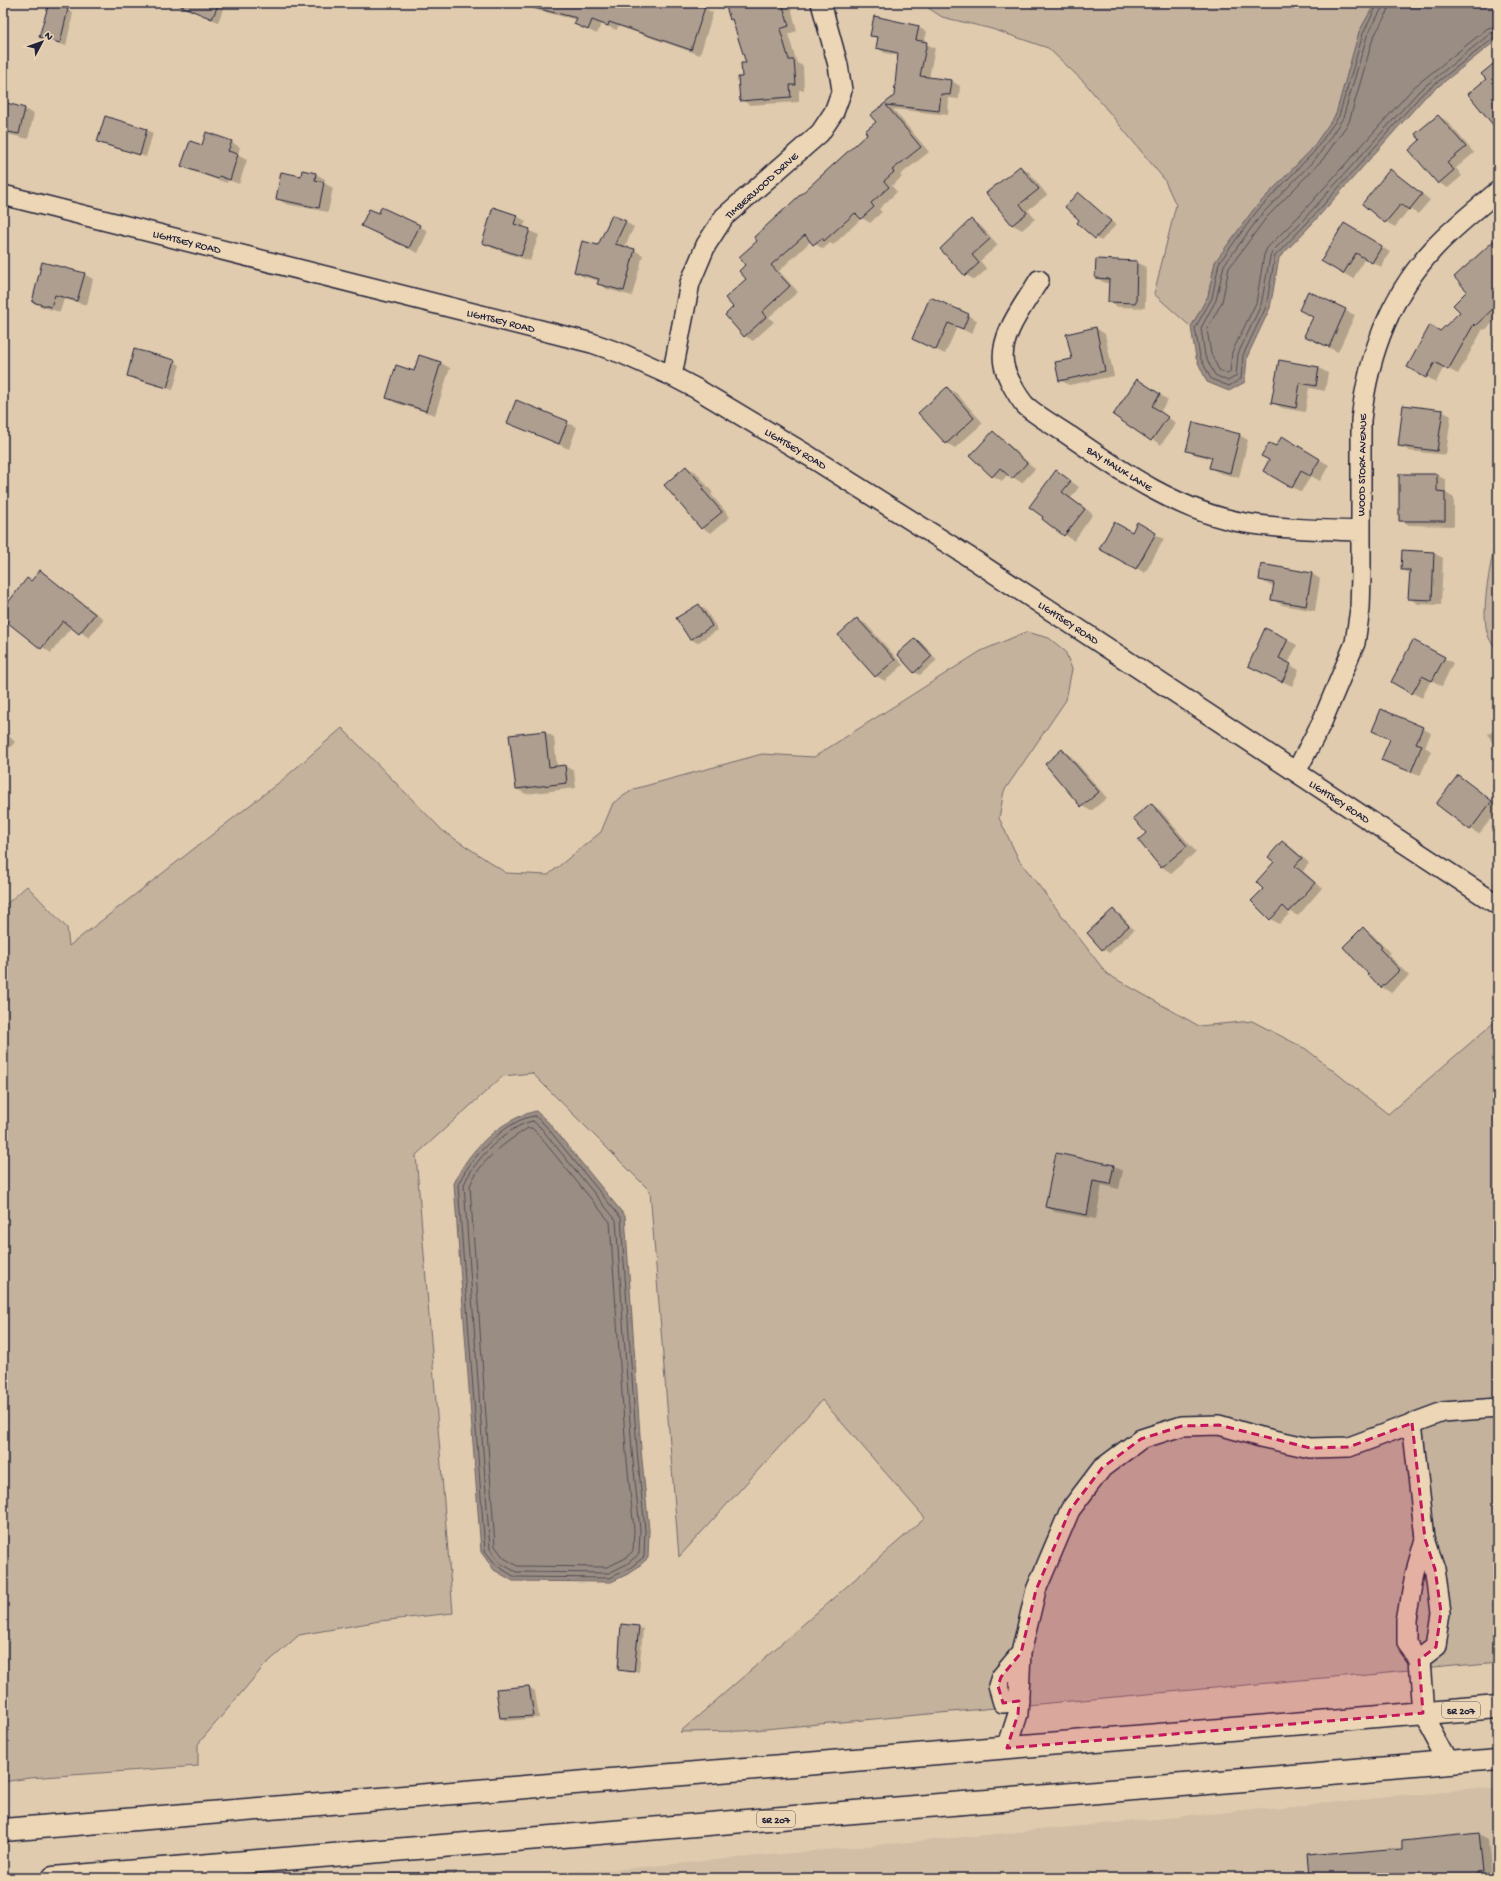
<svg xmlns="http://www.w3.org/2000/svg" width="1501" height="1881" viewBox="0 0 1501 1881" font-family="'Gochi Hand',sans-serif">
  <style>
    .built { fill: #d1bea5 }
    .green { fill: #c4b29d; stroke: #736a6c }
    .water { fill: #9a8d83; stroke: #6a6266 }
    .shadow { fill: #0003 }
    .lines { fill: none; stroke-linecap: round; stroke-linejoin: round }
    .shore { stroke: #524d58; stroke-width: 1 }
    .building { fill: #ae9e90; stroke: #22223b }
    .minor-casing { stroke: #22223b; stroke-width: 22 }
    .highway-casing { stroke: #22223b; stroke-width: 25 }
    .minor { stroke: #ecd6b5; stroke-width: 19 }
    .highway { stroke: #ecd6b5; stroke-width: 22 }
    .marked { fill: #c2185b; fill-opacity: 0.2; stroke: #c2185b; stroke-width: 3; stroke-dasharray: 8 5; stroke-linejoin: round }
    .labels { text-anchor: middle; stroke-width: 3; stroke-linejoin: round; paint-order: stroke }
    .shield { fill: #ecd6b5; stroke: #5f5860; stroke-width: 1 }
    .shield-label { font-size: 10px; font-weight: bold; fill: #22223b }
    .street-label { font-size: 11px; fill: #22223b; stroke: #ecd6b5 }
  </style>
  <rect width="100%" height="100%" fill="#e0cbae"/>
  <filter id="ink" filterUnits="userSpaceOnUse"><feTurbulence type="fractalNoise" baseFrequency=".025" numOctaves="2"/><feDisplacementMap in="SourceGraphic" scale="8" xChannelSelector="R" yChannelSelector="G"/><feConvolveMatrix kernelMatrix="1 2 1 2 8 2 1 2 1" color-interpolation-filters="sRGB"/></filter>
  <g filter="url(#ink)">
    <path class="built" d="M1498,1787V1878H571L565,1871H599Z"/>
    <path class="green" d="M925,3H1375L1359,32L1336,114L1311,150L1254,209L1215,262L1208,296L1191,327L1154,294L1176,205L1164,179L1085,83L1048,48L992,29L942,17L927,7Z
      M1498,528V651C1495,647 1491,642 1489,638C1478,612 1493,555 1498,528Z
      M1026,632L1049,638L1065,651L1072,669L1066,700L1004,791L999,818L1019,860L1107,974L1199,1026L1252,1021L1306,1049L1388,1114L1498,1019V1662L743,1731L680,1732L925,1518L822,1400L679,1557L650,1191L532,1073L503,1076L416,1155L453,1613L380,1621L299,1635L264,1666L198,1744V1766L29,1778L3,1782V907L27,886L67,928L69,946L281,781L342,728L443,831L506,873L548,875L601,832L613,803L634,789L762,754L814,757L981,651Z
      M457,1872L451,1878H217Z"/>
    <path class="water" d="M1375,3H1498V39L1425,97L1311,225L1279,258L1270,308L1247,357L1245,382L1229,391L1207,382L1196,358L1191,327L1208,296L1215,262L1254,209L1311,150L1336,114L1359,32Z
      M536,1111L548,1122L625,1216L641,1450L649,1530L648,1558L632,1572L611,1582L513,1581L494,1570L481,1552L454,1184C467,1151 501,1119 536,1111Z"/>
    <path class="shadow" d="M200,3H226L218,22L196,12Z
      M510,3H690L704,8L713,13L700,55L618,26L617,30L601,24L597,34L576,24L577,20L528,8L527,9Z
      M726,3H790L797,31L788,34L797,63L803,66L804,90H799V102L750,105L741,100L743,78L748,64L734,21L731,19Z
      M68,10L73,13L66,46L41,37Z
      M918,27L927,32L924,43L935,48L929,78L952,81L960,86L959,99L949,98L948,115L893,109L929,152L900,175L902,177L892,186L897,192L879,209L882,212L870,223L862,218L833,245L830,243L823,249L811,241L779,271L798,292L769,317L774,322L753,341L745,336L735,307L748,279L869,134L877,122L872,116L895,97L899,56L885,53L877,48L879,40L871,35Z
      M3,97L5,98L3,103L25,109L34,114L28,139L3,133Z
      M1438,116L1447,121L1474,153L1456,168L1462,176L1448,188L1439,183L1421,140Z
      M105,118L147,130L153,133L146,157L104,145L98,142Z
      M231,142L240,147L238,155L247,160L239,184L228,180L227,183L191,171L182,166L203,146Z
      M1020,167L1029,172L1047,195L1028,210L1035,219L1022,230L1013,225L987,193Z
      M1391,170L1430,200L1418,214L1409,209L1395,227L1386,222Z
      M316,174L325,179L324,183L333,188L328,212L286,204L277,199L302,177Z
      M1078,193L1116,225L1101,241L1096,238L1081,220Z
      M517,216L526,221L523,228L539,235L530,261L492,248L483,242Z
      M972,221L981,226L998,245L980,261L987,269L975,280L966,275Z
      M625,222L634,227L624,248L634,250L643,255L632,296L607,289L598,284L599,281L584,277L575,272Z
      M1344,224L1390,252L1381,267L1365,258L1353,279L1322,260Z
      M419,226L428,231L418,253L371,231Z
      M1498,239V318L1485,330L1483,329L1458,374L1444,367L1436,382L1408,367L1461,312L1469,291Z
      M1137,262L1146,267L1145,308L1118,307L1109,302L1110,283H1105L1096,278Z
      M84,274L93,279L87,305L64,299L60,312L42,307L33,302Z
      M1308,293L1355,315L1338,352L1314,341V317Z
      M931,298L977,320L972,334L957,327L945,354L913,339Z
      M1096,328L1105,334L1114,376L1069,385L1060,380Z
      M419,356L441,363L450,368L435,415L396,403L387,398L414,372Z
      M174,361L180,365L173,390L134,379L128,376Z
      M1319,368L1328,373L1325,391L1309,388L1305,412L1282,408L1273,403Z
      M1147,385L1168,400L1160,412L1176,423L1161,445L1114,414Z
      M947,388L956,393L983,423L955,448L946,443Z
      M516,401L577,427L569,449L508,423Z
      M1442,411L1451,416L1446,455L1409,451L1399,445Z
      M993,432L1002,438L1035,469L1022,483L1008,474L1002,481L993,476Z
      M1239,435L1248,440L1239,478L1220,473L1210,468L1212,459L1196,455L1187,450Z
      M1282,438L1329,465L1320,481L1311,476L1301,492L1264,470Z
      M686,467L696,472L713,493L711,494L730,517L711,533L702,528Z
      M1056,471L1079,487L1071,498L1093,514L1074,541L1043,519Z
      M1400,475H1437L1446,480V493L1454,498V526L1409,525L1400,520Z
      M1137,524L1164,539L1145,573L1100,548L1132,533Z
      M1434,553L1443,558L1441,605L1418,604L1409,598L1410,574L1402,569Z
      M40,572L104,619L89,638L72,626L51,653L3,618V611Z
      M1311,573L1320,579L1315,611L1282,605L1273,600L1275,586L1269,585L1260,579Z
      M699,606L705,609L718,630L697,643L691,639Z
      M857,619L866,624L903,665L885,681L876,676Z
      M1266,629L1297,645L1288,664L1299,670L1292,686L1258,670Z
      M916,639L921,642L937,660L920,675L914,672Z
      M1444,658L1453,663L1442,686L1431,680L1422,698L1401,687Z
      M1422,728L1431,733L1425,747L1431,751L1420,776L1383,759L1391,739L1373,731Z
      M1498,729V754L1488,734Z
      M3,730L15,742L3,755Z
      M545,732L554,737L557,767L565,766L574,771L576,788L526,794L516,789Z
      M1062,751L1071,756L1107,798L1091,811L1082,806Z
      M1458,777L1498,805V810L1479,834L1470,829Z
      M1151,804L1160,810L1196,852L1171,873L1162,867L1139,841L1148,833Z
      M1283,842L1291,847L1309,863L1303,871L1322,888L1298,916L1291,912L1279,924L1271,919L1253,901L1265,888Z
      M1113,910L1119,913L1134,930L1109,953L1103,949L1088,933Z
      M1363,929L1372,934L1390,953L1388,954L1409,976L1391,993L1382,987L1344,947Z
      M1114,1166L1123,1171L1119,1189L1102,1185L1096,1219L1055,1212L1046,1206Z
      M638,1627L643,1629L639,1672L622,1669V1671L619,1669Z
      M529,1687L535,1691L539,1718L507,1721L501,1718L497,1690Z
      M1479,1833L1488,1838L1492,1876H1486V1878H1309L1403,1849Z"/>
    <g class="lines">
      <path class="shore" d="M1378,3L1363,34L1339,116L1314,152L1257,211L1219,263L1212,298L1195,328L1200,357L1211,379L1229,386L1241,379L1243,355L1266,307L1275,256L1308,222L1422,94L1494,38L1498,37
        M1383,3L1382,8L1367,36L1343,118L1318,156L1261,215L1224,265L1216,300L1201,328L1205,356L1215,375L1228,381L1236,376L1238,354L1261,305L1270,257L1272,252L1304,219L1419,91L1491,33L1498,32
        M1389,3L1388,11L1373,38L1349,122L1323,159L1266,218L1229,268L1222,302L1207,329L1211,354L1219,370L1228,374L1230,372L1232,352L1256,303L1264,255L1267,248L1300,215L1414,87L1488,28L1498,26
        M535,1116L545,1125L621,1218L637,1450L645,1530L644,1557L630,1568L610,1578L515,1577L497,1566L485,1551L458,1185C468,1160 507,1118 535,1116Z
        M533,1121L541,1128L616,1220L632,1451L640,1530L639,1554L627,1564L609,1573L516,1572L500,1563L490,1549L464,1185C472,1162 508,1125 533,1121Z
        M528,1128H532L537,1133L610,1222L626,1451L634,1530L633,1551L624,1559L607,1567L517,1566L504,1558L495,1546L470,1186C479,1161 506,1142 528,1128Z"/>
    </g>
    <path class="building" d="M49,3L68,9L60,43L39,37Z
      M174,3H219L212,19Z
      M536,3H693L705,7L691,50L609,22L608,26L592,20L588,30L574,24L577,18L535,8Z
      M725,3H782L789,26L780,29L789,60H794L796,85H790L791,97L740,101L738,77H742L741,63H746L732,19L730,20Z
      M874,16L919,26L916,40L927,42L920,76L952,80L950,95L941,94L939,111L886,105L921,147L892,170L894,172L884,181L889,187L871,203L874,207L861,219L855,213L824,241L822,238L813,245L805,235L771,265L790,286L762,312L766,317L744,337L725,315L733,307L725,298L746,279L739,271L745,265L739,257L757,241L754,237L867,134L865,131L876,122L870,115L894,96L898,53L876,48L878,37L870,36Z
      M1498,60V131L1468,94L1486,79L1481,74Z
      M3,102L25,108L19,134L3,131Z
      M1438,115L1466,147L1447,163L1454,170L1438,184L1409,150L1420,140L1415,134Z
      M105,116L147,129L140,155L97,142Z
      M206,132L232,141L228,151L238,154L230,180L219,176L218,179L181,166L190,141L202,145Z
      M1020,166L1039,189L1020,204L1027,213L1012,225L986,193Z
      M1390,169L1422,194L1409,210L1401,204L1385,223L1362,204Z
      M302,170L316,173L315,180L324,182L319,208L276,199L281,172L301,176Z
      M1078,192L1111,221L1095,239L1077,223L1079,220L1065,207Z
      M381,207L420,225L409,248L361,226L369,209L379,213Z
      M493,207L517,215L514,224L530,229L521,256L482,243Z
      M612,215L626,221L615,244L635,249L624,291L597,284L599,279L574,272L582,241L598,245Z
      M971,219L990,239L972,255L979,263L965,276L940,249Z
      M1344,223L1382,246L1372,263L1356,253L1343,274L1321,261Z
      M1498,237V304L1475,326L1474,324L1448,370L1435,362L1426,378L1407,367L1430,325L1440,331L1460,312L1453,305L1467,291L1454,277Z
      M1096,259L1137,261L1136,303L1108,302L1109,279L1095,278Z
      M42,262L85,273L77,301L55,295L51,307L32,302Z
      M1308,291L1346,309L1329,347L1304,336L1313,317L1299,310Z
      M930,297L969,314L963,329L948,323L936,350L912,339Z
      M1096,327L1105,371L1059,381L1055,362L1072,359L1066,334Z
      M134,349L175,360L167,388L127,376Z
      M419,355L441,362L426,411L386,398L396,365L414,371Z
      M1279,360L1319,367L1316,386L1300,383L1296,408L1271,403Z
      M1137,379L1160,394L1152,406L1168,417L1151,441L1113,415Z
      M947,387L974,418L946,444L918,413Z
      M516,400L568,421L559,444L507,423Z
      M1403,405L1443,410L1437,451L1398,446Z
      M1193,422L1240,434L1230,473L1209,468L1212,457L1186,451Z
      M993,431L1027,463L1012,479L1000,468L992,477L970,456Z
      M1282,436L1320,459L1310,476L1301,471L1292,488L1263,471L1269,460L1261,456L1269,443L1276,446Z
      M686,466L704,487L702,489L722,512L701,529L664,485Z
      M1056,470L1071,481L1062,492L1085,509L1064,536L1042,519L1043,517L1029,507Z
      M1399,474H1437V491L1445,492V521H1399Z
      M1114,522L1132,532L1137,522L1156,533L1136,569L1099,549Z
      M1402,550L1434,552L1432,600L1408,599L1410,570H1401Z
      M1261,564L1312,573L1306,606L1271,600L1274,583L1259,580Z
      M40,570L95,614L79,634L63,621L41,649L3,619V609L27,578L31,581Z
      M699,604L712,626L690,640L676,618Z
      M857,618L895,660L875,677L838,635Z
      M1265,628L1288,639L1279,658L1291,664L1282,682L1248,666Z
      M915,638L932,656L914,673L897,654Z
      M1413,640L1445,657L1432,681L1422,676L1412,694L1391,682Z
      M1381,709L1423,727L1416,743L1422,745L1411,772L1381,760L1390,739L1372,731Z
      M545,731L549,767L565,765L567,783L516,789L509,735Z
      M1062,749L1099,792L1081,807L1045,764Z
      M1458,775L1492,801L1470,830L1436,804Z
      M1151,803L1187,846L1161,868L1138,840L1146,833L1133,818Z
      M1282,841L1302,858L1295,866L1315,883L1289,912L1283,906L1270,920L1251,901L1263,889L1256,882L1274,862L1268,857Z
      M1113,909L1129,926L1102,950L1087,933Z
      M1363,927L1382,947L1380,949L1400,970L1381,988L1343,947Z
      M1056,1153L1114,1165L1110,1184L1093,1181L1087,1215L1045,1207Z
      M621,1624L639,1626L634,1672L618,1670Z
      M529,1686L534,1716L500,1718L496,1689Z
      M1479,1832L1483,1871L1477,1872L1478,1878H1308L1306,1856L1402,1848V1840Z"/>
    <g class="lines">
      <defs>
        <path id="minor" d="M3,195L592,343L623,354L672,376L697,389L809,456L974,560L1498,905
          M1039,280C1025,304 998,336 1004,365C1006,376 1018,397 1025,405C1034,414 1058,428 1070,436C1123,473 1180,512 1245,523C1283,529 1322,530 1360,531
          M672,376L690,283L706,245L724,217L820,133L834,112L842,90L838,65L821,3
          M1296,772L1322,722L1355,643L1360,609L1361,576V420C1368,355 1391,294 1436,246C1455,226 1477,209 1498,191
          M1412,1423L1425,1539
          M1419,1660L1436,1647L1441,1612L1435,1569L1425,1539L1415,1574L1407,1621V1643L1419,1660L1423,1713L1450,1763
          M1019,1701L1003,1703L998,1686L1001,1677L1021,1653
          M1007,1748L1018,1714L1021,1653L1036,1590L1070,1510L1102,1468L1141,1439L1182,1426L1219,1425L1260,1437L1310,1448L1349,1447L1443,1412L1498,1408"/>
        <path id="highway" d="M3,1830L1498,1707
          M53,1878L1498,1759"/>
      </defs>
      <use href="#minor" class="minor-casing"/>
      <use href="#highway" class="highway-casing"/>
      <use href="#minor" class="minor"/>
      <use href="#highway" class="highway"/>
    </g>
  </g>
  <path class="marked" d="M1412,1423L1425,1539L1435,1569L1441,1612L1436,1647L1419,1660L1423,1713L1007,1748L1018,1714L1019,1701L1003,1703L998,1686L1001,1677L1021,1653L1036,1590L1070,1510L1102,1468L1141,1439L1182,1426L1219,1425L1310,1448L1349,1447Z"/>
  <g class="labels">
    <g class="shield">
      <rect x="1442" y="1702" width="38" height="16" rx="3"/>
      <rect x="757" y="1811" width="38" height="16" rx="3"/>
    </g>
    <g class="shield-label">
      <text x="1461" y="1714">SR 207</text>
      <text x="776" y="1823">SR 207</text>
    </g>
    <g class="street-label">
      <text transform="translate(761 185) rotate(-42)" y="4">TIMBERWOOD DRIVE</text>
      <text transform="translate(187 241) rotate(14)" y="4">LIGHTSEY ROAD</text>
      <text transform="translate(501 320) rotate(14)" y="4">LIGHTSEY ROAD</text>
      <text transform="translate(796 448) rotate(31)" y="4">LIGHTSEY ROAD</text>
      <text transform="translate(1361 465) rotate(-89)" y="4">WOOD STORK AVENUE</text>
      <text transform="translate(1120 468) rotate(32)" y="4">BAY HAWK LANE</text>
      <text transform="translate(1069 622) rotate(33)" y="4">LIGHTSEY ROAD</text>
      <text transform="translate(1340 801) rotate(33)" y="4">LIGHTSEY ROAD</text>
    </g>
  </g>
  <rect width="1501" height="1881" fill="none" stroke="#ecd6b5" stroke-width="16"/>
  <rect x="8" y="8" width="1485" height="1865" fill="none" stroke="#22223b" stroke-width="1.5" filter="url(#ink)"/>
  <g transform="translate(42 42) rotate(49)" stroke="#ecd6b5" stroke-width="3" paint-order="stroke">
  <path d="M0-3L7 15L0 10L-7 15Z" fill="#22223b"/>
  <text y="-6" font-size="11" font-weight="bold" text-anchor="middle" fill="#22223b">N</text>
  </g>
</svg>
